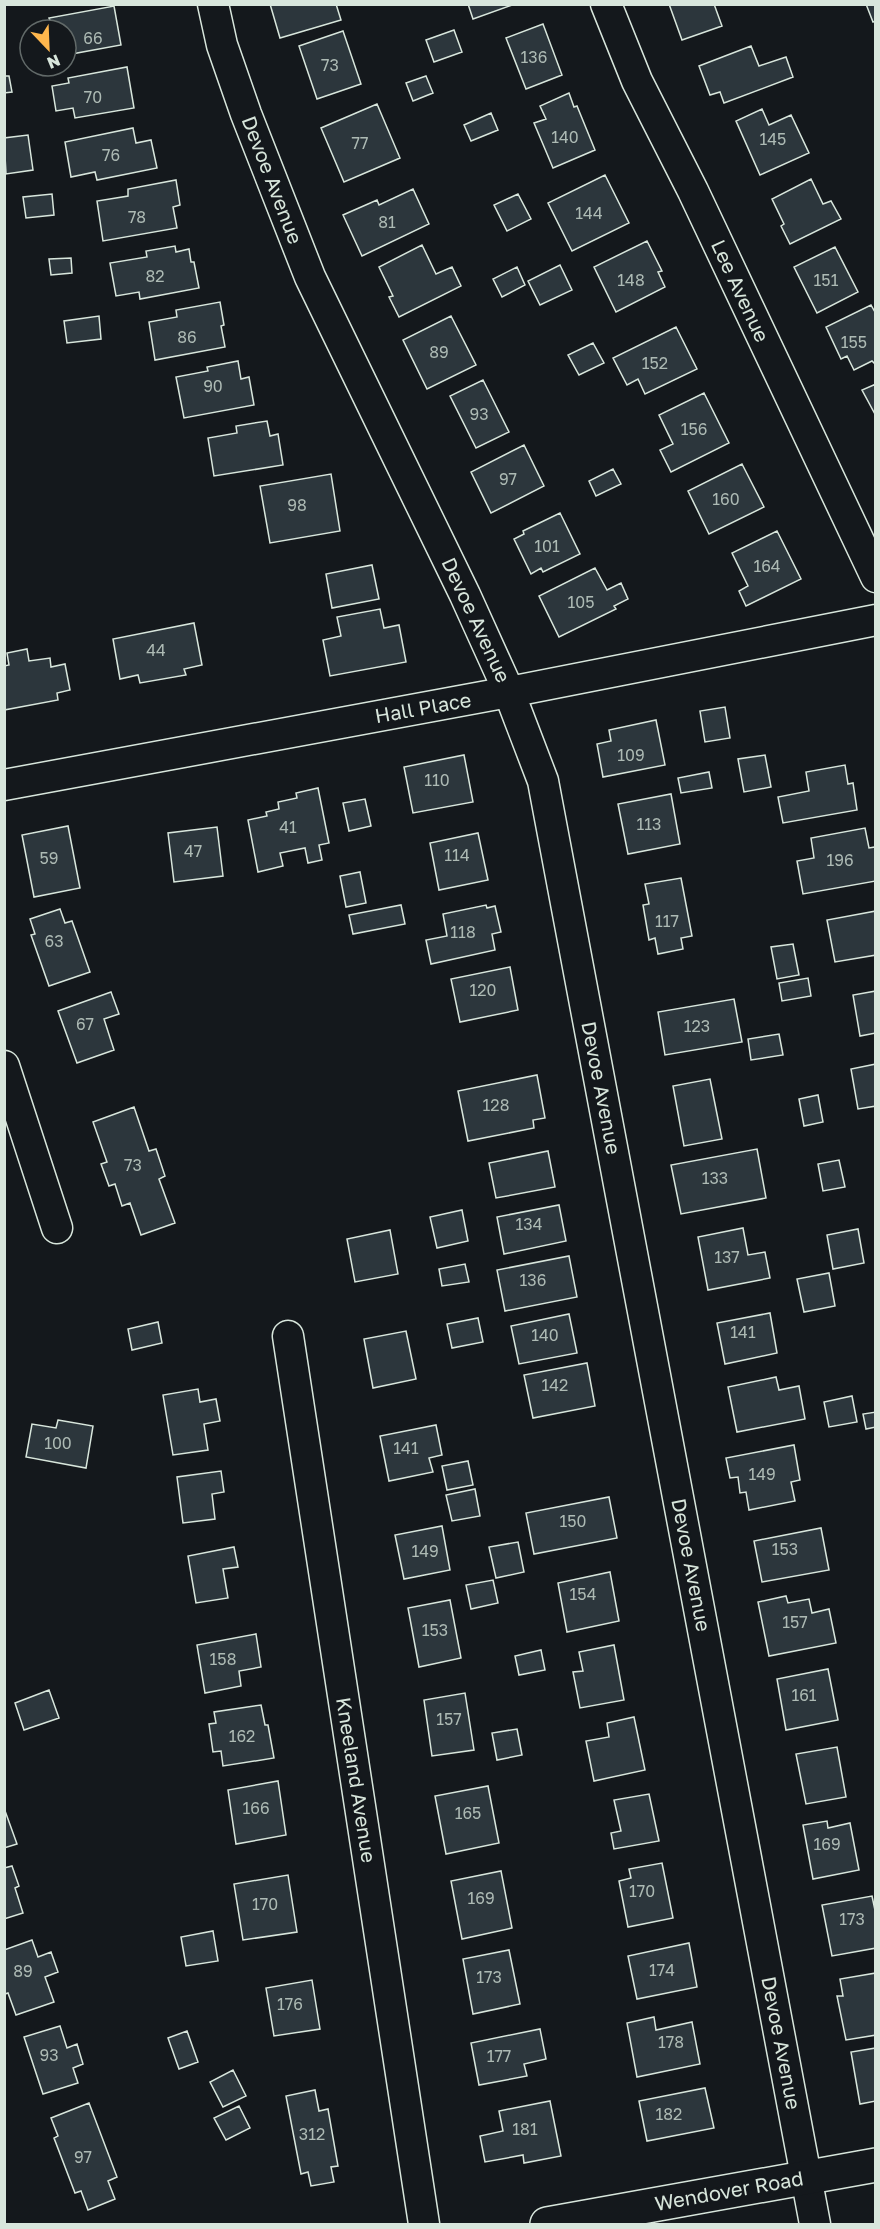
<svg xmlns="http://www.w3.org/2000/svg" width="880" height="2229" viewBox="0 0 880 2229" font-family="'Golos Text',sans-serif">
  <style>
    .building { fill: #2c363c; stroke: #d8e6dc; stroke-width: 1.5 }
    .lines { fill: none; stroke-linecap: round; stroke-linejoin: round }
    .minor-casing { stroke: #d8e6dc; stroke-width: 33 }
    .tertiary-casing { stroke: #d8e6dc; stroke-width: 36 }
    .minor { stroke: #14181c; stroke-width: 30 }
    .tertiary { stroke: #14181c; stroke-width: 33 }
    .labels { text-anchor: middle; stroke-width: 4.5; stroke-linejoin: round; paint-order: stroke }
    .number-label { font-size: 16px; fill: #adbab4 }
    .street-label { font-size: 20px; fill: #d8e6dc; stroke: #14181c }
  </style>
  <rect width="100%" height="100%" fill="#14181c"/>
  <path class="building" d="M270,4H336L341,20L280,38Z
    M468,4H515L473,19Z
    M669,4H714L722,26L682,40Z
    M866,4H876V21L873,22Z
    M114,6L121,45L66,55V30H33L32,26L51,23L49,18Z
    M543,24L562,75L526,89L506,38Z
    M454,30L462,52L434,62L426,40Z
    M343,31L361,84L317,99L299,46Z
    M751,46L759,66L786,57L793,77L724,103L720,92L710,95L699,66Z
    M127,67L134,108L75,118L73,108L56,111L52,86L69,83L68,78Z
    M4,76H9L12,92L4,93Z
    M426,76L433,93L413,101L406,83Z
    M569,93L574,107L577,106L595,150L553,168L534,123L546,119L540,106Z
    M377,104L400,158L344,182L321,128Z
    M762,109L769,125L791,115L809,153L760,175L736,121Z
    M491,113L498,130L471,141L464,125Z
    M133,128L136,143L151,140L157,168L97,180L95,172L71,177L65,142Z
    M28,135L33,170L6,174L4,138Z
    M605,175L629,223L572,251L548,203Z
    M811,179L823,204L831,201L841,219L790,244L781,226L784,224L772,199Z
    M176,180L180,205L173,207L177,228L103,241L97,201L128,196V189Z
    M413,189L429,224L362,256L343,215L377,200L379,205Z
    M52,194L54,215L26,218L23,197Z
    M518,194L531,219L507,231L494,205Z
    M647,241L662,271L658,272L665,287L616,312L594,267Z
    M422,245L436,274L452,267L461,286L399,317L389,297L393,296L379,267Z
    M175,246L176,252L189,249L191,262H194L199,288L140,299L139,292L116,296L110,263L147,257L146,251Z
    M835,247L858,292L817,313L794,267Z
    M71,258L72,273L51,275L49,259Z
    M560,265L572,290L540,305L528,281Z
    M517,267L525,285L502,297L493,279Z
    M220,302L224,325L221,326L225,347L155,360L149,322L177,317L176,310Z
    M871,305L876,314V365L872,361L854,370L847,356L841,359L826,327Z
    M99,316L101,339L67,343L64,321Z
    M451,316L476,365L427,389L403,340Z
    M676,327L697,369L645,394L638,379L627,385L613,358Z
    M593,343L604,363L579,375L568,355Z
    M238,361L241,379L249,377L254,405L184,418L176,377L208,371L207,367Z
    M483,380L509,432L476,448L450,396Z
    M876,384V416L862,390Z
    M704,393L729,443L671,472L660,450L673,444L659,415Z
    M267,421L270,436L278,434L283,465L214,476L208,438L237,433L236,426Z
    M524,445L544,486L491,513L471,472Z
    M742,464L764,507L709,534L688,491Z
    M613,469L621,484L596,496L589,481Z
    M331,474L340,531L270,543L260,486Z
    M560,513L580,554L543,572L541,568L531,574L514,539L524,534L523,531Z
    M777,531L801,579L746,606L739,591L748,586L732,553Z
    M372,565L379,599L332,608L326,574Z
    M595,568L607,590L621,583L628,599L614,606L616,609L559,637L539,596Z
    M380,609L384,628L399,625L406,662L330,676L323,640L341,636L337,617Z
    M194,623L202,665L184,669L186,675L140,683L138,675L120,679L113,639Z
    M27,649L29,661L50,658L51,667L65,664L70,690L57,693L58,700L4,710V666L9,665L7,653Z
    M725,707L730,738L705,742L700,711Z
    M656,720L665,765L603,777L597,744L611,741L609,730Z
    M464,755L473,802L413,813L404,767Z
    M765,755L771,787L744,792L738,759Z
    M845,765L848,784L853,783L857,810L783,823L778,797L809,791L806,772Z
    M709,772L712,788L681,793L678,778Z
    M318,788L329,843L319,845L322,860L308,863L305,848L280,853L283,866L258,872L248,820L267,816L266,812L279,809L278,802L297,798L296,793Z
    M671,794L680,844L628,854L618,804Z
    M365,799L371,826L349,831L343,803Z
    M68,826L80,888L34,897L22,835Z
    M217,827L223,876L174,882L168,833Z
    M865,828L869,848L875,847L876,881L803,894L797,861L814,858L811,838Z
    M478,833L488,880L439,890L430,843Z
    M360,872L366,903L346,907L340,876Z
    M681,878L692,936L681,938L683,949L658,954L655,938L649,940L643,905L649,904L645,884Z
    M401,905L405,924L353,934L349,915Z
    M486,905L487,908L495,906L501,932L492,934L495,950L431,964L426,940L447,936L443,914Z
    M60,909L65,923L72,921L90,972L49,986L31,935L35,934L30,919Z
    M876,911V955L835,962L827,920Z
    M793,944L799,975L777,979L771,947Z
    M510,967L518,1010L460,1022L451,979Z
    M808,978L811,996L782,1001L779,983Z
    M876,991V1033L860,1036L853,995Z
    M111,992L119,1014L104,1019L114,1050L77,1063L58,1011Z
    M734,999L742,1042L665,1055L658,1012Z
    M779,1034L783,1055L751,1060L748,1039Z
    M876,1064V1106L858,1109L851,1069Z
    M537,1075L545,1118L533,1120L534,1128L468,1141L458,1091Z
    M710,1079L722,1139L684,1146L673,1086Z
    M818,1095L823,1122L804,1126L799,1099Z
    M134,1107L149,1151L156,1149L165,1176L159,1179L175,1223L141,1235L130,1203L122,1206L115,1184L109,1186L101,1164L107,1162L93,1122Z
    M757,1149L766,1198L681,1214L671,1165Z
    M548,1151L555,1187L496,1198L489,1163Z
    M839,1160L845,1187L823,1191L818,1164Z
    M559,1205L566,1241L504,1254L497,1217Z
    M462,1210L468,1241L437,1248L430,1217Z
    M743,1228L748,1255L765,1252L770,1278L708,1290L698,1237Z
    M858,1229L864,1263L833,1269L827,1235Z
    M390,1230L398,1274L355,1282L347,1239Z
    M569,1256L577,1297L505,1311L497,1270Z
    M465,1264L469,1282L442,1286L439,1269Z
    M829,1273L835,1306L804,1312L797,1279Z
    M770,1313L777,1353L725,1364L717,1323Z
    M569,1314L577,1353L519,1364L511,1326Z
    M478,1318L483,1342L452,1348L447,1324Z
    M158,1322L162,1343L132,1350L128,1329Z
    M406,1331L416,1379L373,1388L364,1339Z
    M587,1363L595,1406L533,1418L524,1375Z
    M776,1377L779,1390L799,1386L805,1419L737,1432L728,1387Z
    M198,1389L200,1402L216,1399L220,1421L204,1424L208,1450L173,1455L163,1395Z
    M852,1396L857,1422L829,1427L824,1402Z
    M876,1412V1427L866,1429L863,1414Z
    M58,1420L93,1426L86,1468L26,1457L32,1424L56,1428Z
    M436,1425L442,1455L429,1458L433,1472L389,1481L380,1436Z
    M794,1445L800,1480L791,1482L795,1501L749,1510L746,1492L740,1493L738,1477L730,1478L726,1458Z
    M468,1461L473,1485L447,1490L442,1466Z
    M221,1471L224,1492L212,1494L215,1519L183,1523L177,1477Z
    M475,1489L480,1516L452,1521L446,1495Z
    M609,1497L617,1538L534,1554L526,1513Z
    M442,1526L450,1570L404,1579L395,1535Z
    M821,1528L829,1570L762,1582L754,1541Z
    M518,1542L524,1572L496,1578L489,1547Z
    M234,1547L238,1567L223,1569L228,1598L196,1603L188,1556Z
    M610,1572L619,1621L567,1632L558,1583Z
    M493,1580L498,1603L471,1609L466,1585Z
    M786,1596L788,1603L809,1599L812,1613L829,1609L836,1643L769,1656L758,1602Z
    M450,1600L461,1658L419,1667L408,1608Z
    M256,1634L261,1667L239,1671L241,1686L205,1693L197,1645Z
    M614,1645L624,1700L580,1708L573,1672L583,1671L579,1652Z
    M541,1650L545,1670L519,1675L515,1656Z
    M828,1669L838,1720L786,1730L777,1679Z
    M49,1690L59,1718L24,1730L15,1703Z
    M465,1693L474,1750L432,1756L424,1700Z
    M261,1705L265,1725H268L274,1758L223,1766L221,1751L213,1752L209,1724L216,1723L214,1712Z
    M634,1717L645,1770L594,1781L586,1741L609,1737L607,1723Z
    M517,1729L522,1755L497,1760L492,1733Z
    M837,1747L846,1797L806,1804L796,1754Z
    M278,1781L286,1835L236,1844L228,1790Z
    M488,1786L499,1843L446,1854L435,1796Z
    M649,1794L659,1841L614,1849L611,1833L621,1831L614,1800Z
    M4,1808L17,1844L4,1848Z
    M827,1821L828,1828L850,1823L859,1870L813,1879L803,1825Z
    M662,1863L673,1918L628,1927L619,1881L631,1878L629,1869Z
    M12,1866L19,1886L15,1888L23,1913L4,1919V1868Z
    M501,1871L512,1928L462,1939L451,1881Z
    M288,1875L297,1932L243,1940L234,1884Z
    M872,1896L876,1915V1948L832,1956L822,1905Z
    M213,1931L218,1961L186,1966L181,1937Z
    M32,1940L38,1957L51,1952L58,1972L45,1977L54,2002L16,2015L8,1993L5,1994L4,1992V1950Z
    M689,1943L697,1987L637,1999L628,1956Z
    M509,1950L520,2004L473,2014L463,1959Z
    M876,1973V2035L846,2040L837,1996H843L840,1979Z
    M312,1980L320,2029L274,2036L266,1988Z
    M654,2017L656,2030L692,2022L700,2064L637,2077L627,2023Z
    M60,2026L67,2048L77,2044L83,2064L73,2068L78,2083L43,2094L24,2037Z
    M540,2029L546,2059L524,2064L527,2076L479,2085L471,2043Z
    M187,2031L198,2062L179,2069L168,2038Z
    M876,2048V2101L860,2104L851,2052Z
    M233,2070L246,2096L223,2107L210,2082Z
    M705,2088L714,2128L647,2141L639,2101Z
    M315,2090L319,2111L328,2109L338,2166L331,2167L334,2182L311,2186L308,2172L301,2174L286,2096Z
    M550,2101L561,2156L524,2163L523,2155L485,2162L480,2136L503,2131L499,2111Z
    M89,2103L117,2177L108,2181L115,2199L88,2210L81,2191L75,2193L54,2138L58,2136L51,2118Z
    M239,2106L250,2128L226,2140L214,2118Z"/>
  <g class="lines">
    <defs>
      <path id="minor" d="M213,4L222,45L246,114L310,277L465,595L509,692L543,781L815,2224
        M606,4L637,81L693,191L876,577
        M4,785L509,692L876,620
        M4,1066L57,1228
        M288,1336L424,2224"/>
      <path id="tertiary" d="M547,2224L876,2165"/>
    </defs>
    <use href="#minor" class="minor-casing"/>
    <use href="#tertiary" class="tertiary-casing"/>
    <use href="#minor" class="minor"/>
    <use href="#tertiary" class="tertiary"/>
  </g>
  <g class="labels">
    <g class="number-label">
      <text x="93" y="44">66</text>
      <text x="534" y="63">136</text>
      <text x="330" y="71">73</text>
      <text x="93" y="103">70</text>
      <text x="565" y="143">140</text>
      <text x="773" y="145">145</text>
      <text x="360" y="149">77</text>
      <text x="111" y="161">76</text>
      <text x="589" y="219">144</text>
      <text x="137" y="223">78</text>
      <text x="387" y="228">81</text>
      <text x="155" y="282">82</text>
      <text x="631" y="286">148</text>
      <text x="826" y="286">151</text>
      <text x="187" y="343">86</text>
      <text x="854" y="348">155</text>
      <text x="439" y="358">89</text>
      <text x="655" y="369">152</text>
      <text x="213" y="392">90</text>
      <text x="479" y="420">93</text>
      <text x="694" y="435">156</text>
      <text x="508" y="485">97</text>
      <text x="726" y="505">160</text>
      <text x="297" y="511">98</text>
      <text x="547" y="552">101</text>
      <text x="767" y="572">164</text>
      <text x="581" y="608">105</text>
      <text x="156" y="656">44</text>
      <text x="631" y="761">109</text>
      <text x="437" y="786">110</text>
      <text x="649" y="830">113</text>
      <text x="288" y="833">41</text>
      <text x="193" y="857">47</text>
      <text x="457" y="861">114</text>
      <text x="49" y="864">59</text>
      <text x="840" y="866">196</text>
      <text x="667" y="927">117</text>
      <text x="463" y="938">118</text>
      <text x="54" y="947">63</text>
      <text x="483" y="996">120</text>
      <text x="85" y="1030">67</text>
      <text x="697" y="1032">123</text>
      <text x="496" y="1111">128</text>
      <text x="133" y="1171">73</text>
      <text x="715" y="1184">133</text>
      <text x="529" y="1230">134</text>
      <text x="727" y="1263">137</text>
      <text x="533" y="1286">136</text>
      <text x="743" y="1338">141</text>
      <text x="545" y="1341">140</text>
      <text x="555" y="1391">142</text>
      <text x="58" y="1449">100</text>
      <text x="406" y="1454">141</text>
      <text x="762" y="1480">149</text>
      <text x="573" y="1527">150</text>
      <text x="785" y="1555">153</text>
      <text x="425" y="1557">149</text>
      <text x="583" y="1600">154</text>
      <text x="795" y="1628">157</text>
      <text x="435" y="1636">153</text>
      <text x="223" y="1665">158</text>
      <text x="804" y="1701">161</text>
      <text x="449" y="1725">157</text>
      <text x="242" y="1742">162</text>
      <text x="256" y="1814">166</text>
      <text x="468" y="1819">165</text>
      <text x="827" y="1850">169</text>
      <text x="642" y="1897">170</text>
      <text x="481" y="1904">169</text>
      <text x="265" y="1910">170</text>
      <text x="852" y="1925">173</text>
      <text x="662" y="1976">174</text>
      <text x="23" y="1977">89</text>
      <text x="489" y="1983">173</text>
      <text x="290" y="2010">176</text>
      <text x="671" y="2048">178</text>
      <text x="49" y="2061">93</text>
      <text x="499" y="2062">177</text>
      <text x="669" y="2120">182</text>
      <text x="525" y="2135">181</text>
      <text x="312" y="2140">312</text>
      <text x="83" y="2163">97</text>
    </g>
    <g class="street-label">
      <text transform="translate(272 180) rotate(69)" y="7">Devoe Avenue</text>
      <text transform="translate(740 291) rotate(65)" y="7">Lee Avenue</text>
      <text transform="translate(476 620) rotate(65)" y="7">Devoe Avenue</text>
      <text transform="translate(423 708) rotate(-10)" y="7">Hall Place</text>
      <text transform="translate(601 1088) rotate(79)" y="7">Devoe Avenue</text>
      <text transform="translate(691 1565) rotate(79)" y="7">Devoe Avenue</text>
      <text transform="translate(356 1780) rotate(81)" y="7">Kneeland Avenue</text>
      <text transform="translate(781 2043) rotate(79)" y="7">Devoe Avenue</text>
      <text transform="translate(729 2191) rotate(-10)" y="7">Wendover Road</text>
    </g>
  </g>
  <rect width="880" height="2229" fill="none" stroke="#d8e6dc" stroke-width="12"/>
  <g transform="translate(48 48) rotate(157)"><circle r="28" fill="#14181c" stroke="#626a69" stroke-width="1.5"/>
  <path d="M0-4.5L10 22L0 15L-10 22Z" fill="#ffb74d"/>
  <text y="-9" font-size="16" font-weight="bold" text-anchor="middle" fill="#d8e6dc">N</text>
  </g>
</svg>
